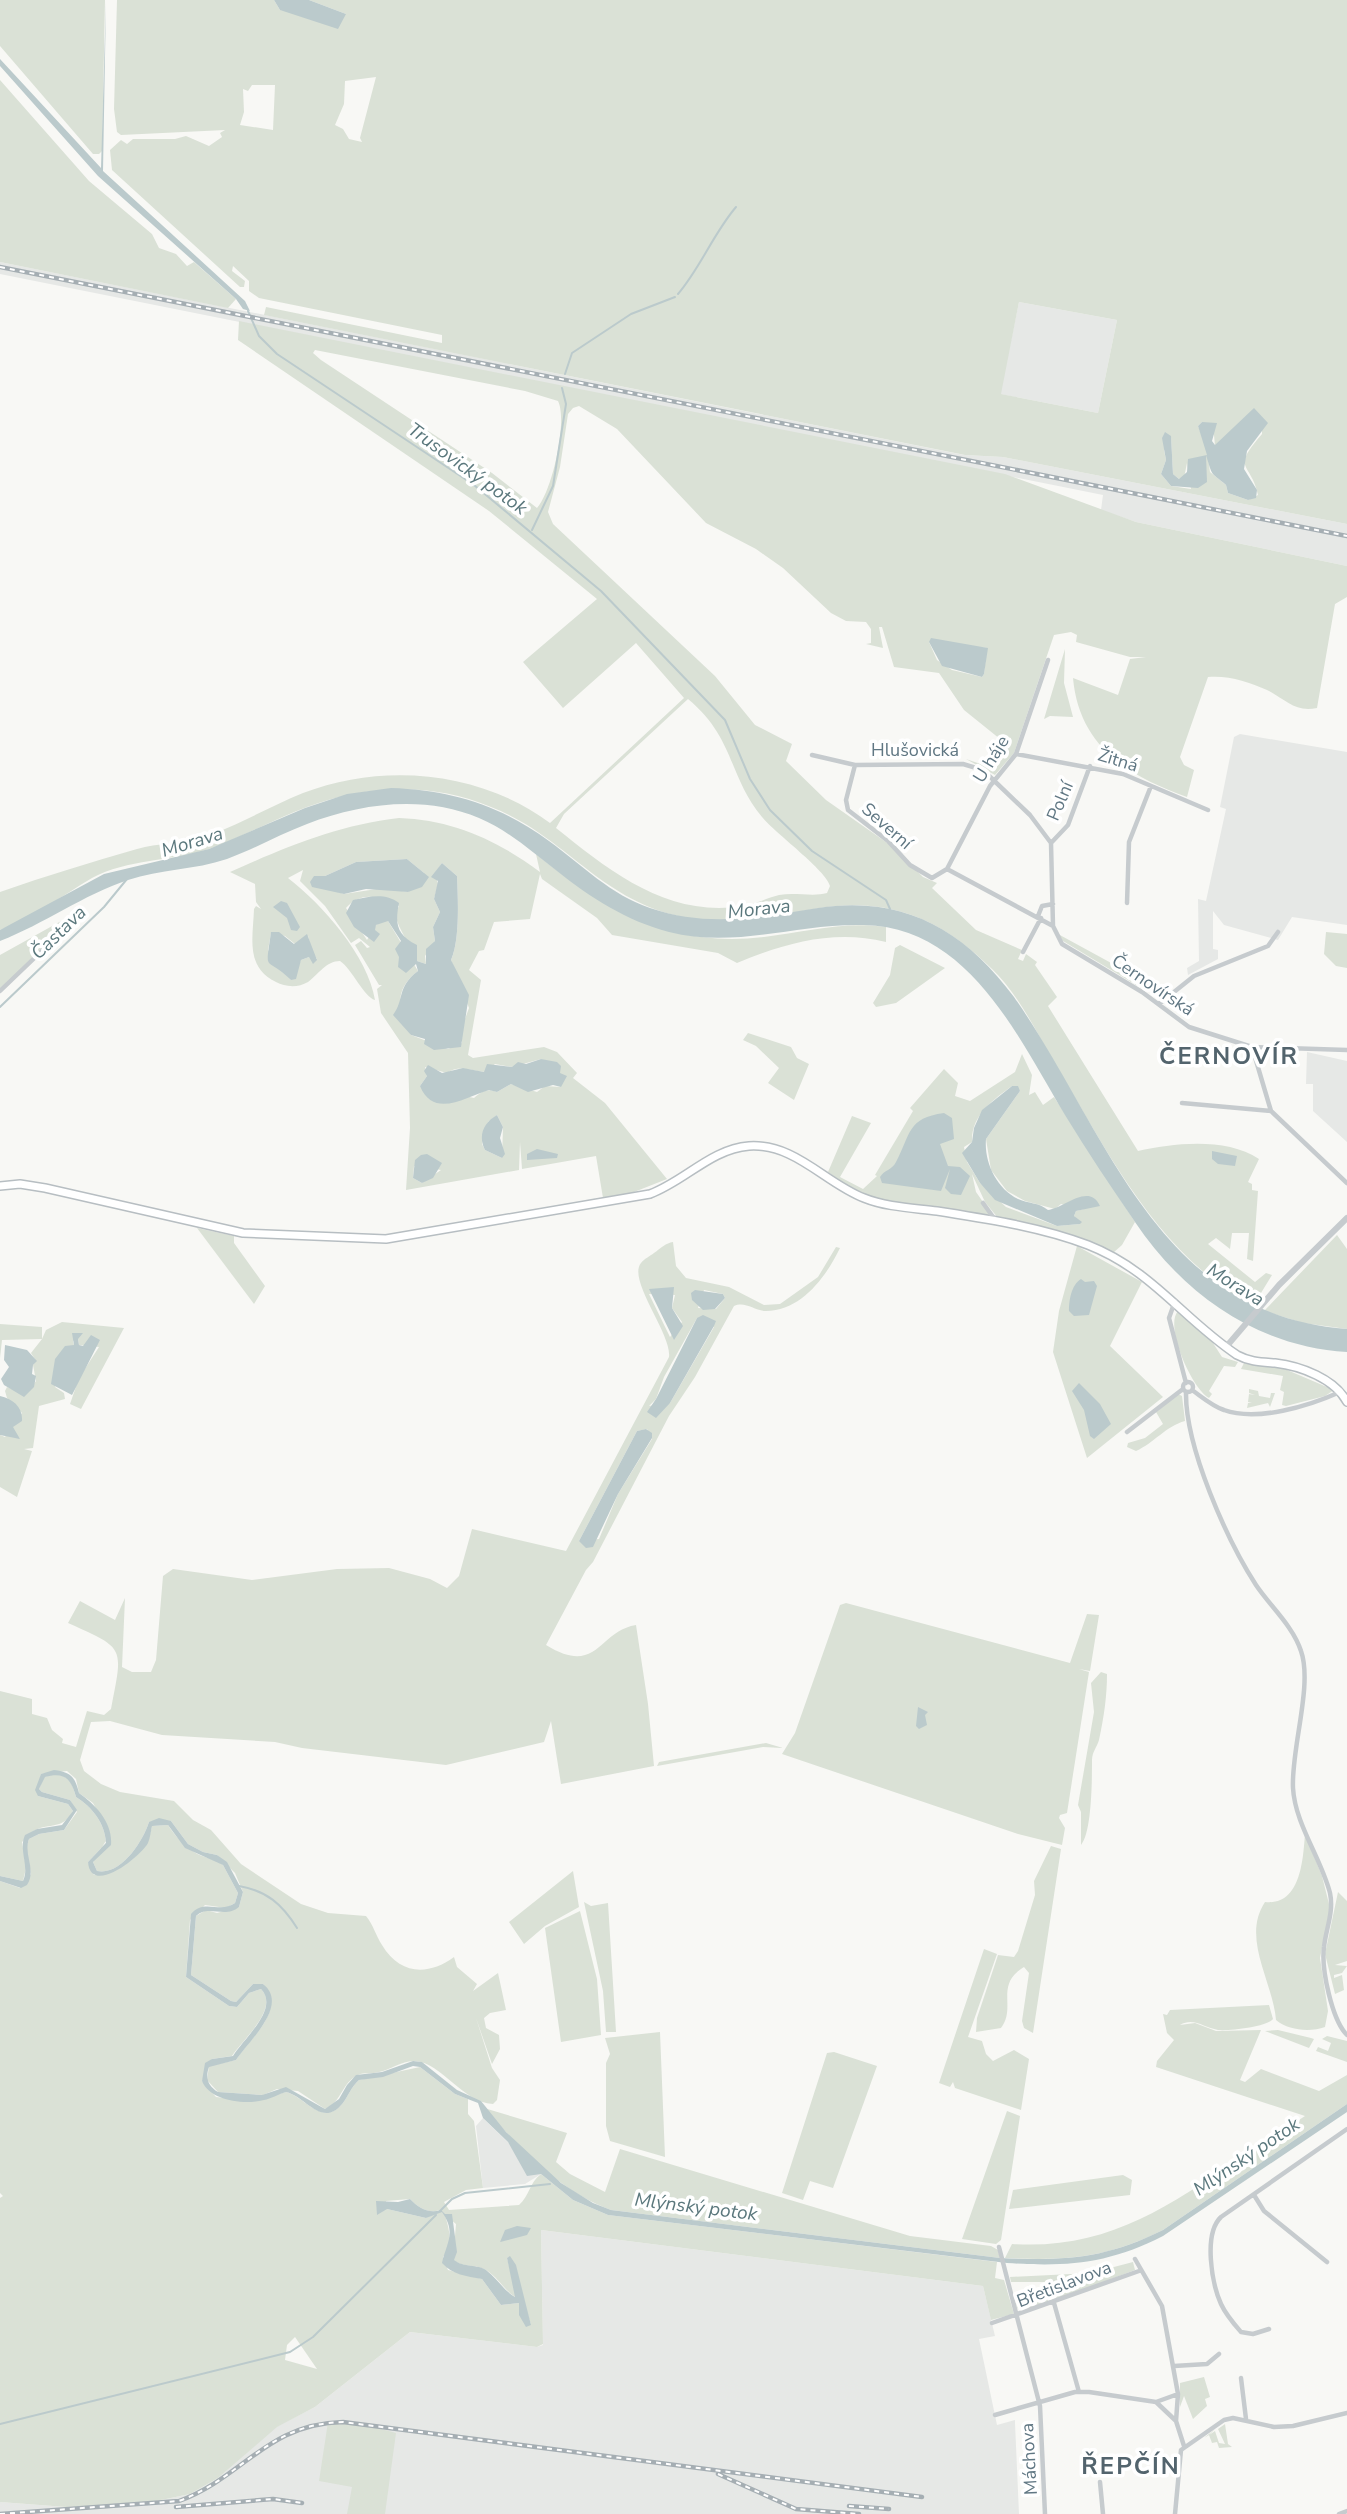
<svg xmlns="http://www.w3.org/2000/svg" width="1347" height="2514" viewBox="0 0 1347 2514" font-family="'Nunito Sans',sans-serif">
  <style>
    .built { fill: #e6e8e6 }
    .green { fill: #dae1d6; fill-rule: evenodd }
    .water { fill: #bbcacc }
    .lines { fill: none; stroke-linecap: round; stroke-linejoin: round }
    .stream { stroke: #bbcacc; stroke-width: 2 }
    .secondary-casing { stroke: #b7bec2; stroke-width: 10 }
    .minor { stroke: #c6cbce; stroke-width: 4.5 }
    .tertiary { stroke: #c6cbce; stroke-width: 6 }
    .secondary { stroke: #fff; stroke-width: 7 }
    .rail-casing { stroke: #a5aeb3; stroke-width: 4.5 }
    .rail { stroke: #fff; stroke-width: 2; stroke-dasharray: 5; stroke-linecap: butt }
    .labels { text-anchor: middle; stroke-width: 7; stroke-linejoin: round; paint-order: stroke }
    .street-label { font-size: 18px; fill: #607783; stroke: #fff }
    .water-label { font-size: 19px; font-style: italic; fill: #5b787d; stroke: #fff }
    .district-label { font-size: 24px; font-weight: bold; letter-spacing: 2px; fill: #53646d; stroke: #fff }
  </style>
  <rect width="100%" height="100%" fill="#f8f8f5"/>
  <path class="built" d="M0,262L964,455L1003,457L1347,524V566L1136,522L1101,510L1103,495L0,274Z
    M1019,302L1117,320L1098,413L1000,394Z
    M1240,734L1347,752V925L1292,917L1278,940L1224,925L1213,911V949L1218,950V959L1188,975L1187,968L1199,961L1198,899L1206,901L1226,809L1220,807L1234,737Z
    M1307,1052L1347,1061V1142L1313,1111V1084H1306Z
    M483,2118L490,2125L541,2174L525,2184L483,2188L476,2126Z
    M541,2230L983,2286L995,2336L979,2339L997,2425L1015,2420V2423L1019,2514H0V2502L66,2507L137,2505L190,2494L218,2478L276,2427L315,2407L410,2332L537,2347L543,2345Z"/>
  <path class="green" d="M0,0H105L102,151L99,154H93L0,46Z
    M117,0H274L280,10L346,14L309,0H1347V524L1003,457L965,455L264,315L266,307L442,343V335L259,298L249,291V281L233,266L232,271L245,281L244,287H240L112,170L110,150L121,140L127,144L133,139H175L186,136L209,146L222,137L220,133L225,130L121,135L117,132L114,109ZM376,77L360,138L362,142L349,139L343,129L335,125L344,104L345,81ZM252,85H275L273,130L240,125L244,112L243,89L248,91ZM1019,302L1117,320L1098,413L1001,394ZM1251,412L1262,419V434C1230,471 1251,461 1258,495L1248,500L1228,493L1226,485L1210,472L1207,449L1198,426L1202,422L1214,435L1215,446ZM1171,437L1173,474L1179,479L1184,478L1187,463L1191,489L1171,486L1161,474L1166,460L1164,450Z
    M0,80L89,181L152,234L159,248L176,254L187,266L194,262L236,299L228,308L0,262Z
    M239,321L1005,474L1136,522L1347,566V597L1335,604L1317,708C1295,713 1285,699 1267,690C1249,682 1228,675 1208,677L1180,757L1184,765L1194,770L1187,797C1128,776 1079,746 1073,678L1118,695L1130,659L1146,657H1130L1076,642L1077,635L1071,632L1054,635L1014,753L995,775L966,759L995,769L1006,749L1005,743L964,710L939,673L894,667L882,627H879L883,648L866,644L871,643V629L866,622L846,621L831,613L783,568L756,549L706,523L617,429L579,406L573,408L568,414L560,467L548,512L553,524L715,676L755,725L792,744L786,761L826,800L893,847L923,877L937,883L932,888L976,930L1022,950L1018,959L1023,961L1026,954L1037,962L1035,965L1057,997L1048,1006L1138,1151C1174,1143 1226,1137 1259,1159L1248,1182L1252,1184V1190L1258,1191L1253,1261L1247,1259L1249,1233H1232L1230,1249L1216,1238L1208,1244L1255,1282L1266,1273L1272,1275L1253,1306C1156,1254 1106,1148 1051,1057C1034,1027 1017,993 992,969C940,918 888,896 814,909C775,916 735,925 694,919C601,905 569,837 491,807C431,782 368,785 307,807C274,819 243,837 209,849C172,861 127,859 92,878C62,896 33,917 0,930V892C46,876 91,862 137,849C158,843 180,844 200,838C236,827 268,807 303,793C384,762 480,771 550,823L684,698L636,643L563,708L523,662L597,599L489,511L238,340ZM315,350L525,391L558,401C568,421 552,492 537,508L492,473L321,360L313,353ZM929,642L987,648L984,674L982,677L952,670L937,660ZM688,699C735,738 728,776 762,817C775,833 827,871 830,886L827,893C813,897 795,892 779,895C767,898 756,904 743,906C668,918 611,872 556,828L564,814Z
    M1065,649L1064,683L1073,717L1050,716L1044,719Z
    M399,818C453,820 497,840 540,872L536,854C606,911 670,948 764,937C805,932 844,921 886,927V942C834,929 785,943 737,963L718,953L612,935L597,918L542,879L540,874L530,919L494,922L484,950L479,951L469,970L481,980L468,1055L473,1058L544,1047L557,1052L577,1073L573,1078L605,1103L667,1179L629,1194L603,1198L596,1156L522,1169L520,1142L519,1170L406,1190L410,1128L408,1053L381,1013L377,989L382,985H379L355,945L361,941L367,948L370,947L359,938L351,943L325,906L300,881L303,870L288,878C322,904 368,956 375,1000C364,997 352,969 340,961C326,961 319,974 308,982C298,988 285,987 276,982C245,967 253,938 254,909L256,906L261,909L256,902L255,884L230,872C286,847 338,825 399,818ZM407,859L424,873L408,892L383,888L344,894L335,891L315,876H325L356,862ZM442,863L457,876C458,898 460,941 451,960L469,1008L462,1027V1043L448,1049L411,1035C399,1010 392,991 418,971L388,921L384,920L376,925L367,940L346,908C362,890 381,897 399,906L395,914C399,931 410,944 417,961L426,964L425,956L435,941L433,927L440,912L434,899L438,884L435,873ZM271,933L285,936L295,944L308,936L312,952L317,959L309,957L301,960L291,980L268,950ZM541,1059L559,1070L561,1087L545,1086L537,1092L511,1084L497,1092C487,1088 482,1091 474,1098L420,1086L427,1076L425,1067L447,1073C459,1064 471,1071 485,1072L495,1064L512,1067ZM497,1115L503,1127L502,1158L485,1150L482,1144L488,1122ZM414,1166L441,1170L422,1183L413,1178Z
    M72,915L75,919L0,990V955Z
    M1326,932L1347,934V968L1336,966L1324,954Z
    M1058,934L1146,982L1141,988L1063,941Z
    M900,945L945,968L896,1003L876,1007L873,1003L890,975L895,948Z
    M748,1033L791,1047L797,1058L809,1064L794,1100L768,1083L779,1068L756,1046L743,1040Z
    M1022,1054L1032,1075L1029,1095L1035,1092L1043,1105L1054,1097L1135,1222L1122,1245L1113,1253L1064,1233L998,1218L985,1202L972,1174L976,1192L995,1219L874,1199L858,1193L828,1172L852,1116L871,1123L840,1177L863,1189L877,1176L875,1175L913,1111L910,1108L944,1069L958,1083L955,1096L970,1101L1015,1072ZM1012,1086L1020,1091L986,1139L991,1170L1007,1191L1025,1201L1055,1209L1061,1204L1084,1209L1076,1211L1074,1216L1080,1224L1057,1226L1006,1207L980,1183L967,1162L964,1147L972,1142C971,1115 993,1100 1012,1086Z
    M197,1228L234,1236V1243L265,1286L254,1304Z
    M1337,1235L1347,1249V1329L1303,1323L1264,1311Z
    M673,1242L676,1266L686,1278L729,1287L764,1305L780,1304L818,1277L836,1247L840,1248C827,1275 802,1311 766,1311C754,1311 746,1301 734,1306L695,1377L669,1416L593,1562L586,1570L546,1645C598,1677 598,1631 636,1625L648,1704L654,1766L561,1784L551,1721L544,1742L446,1765L302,1748L275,1742L162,1735L110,1721L91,1722L80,1760L84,1771L101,1784L120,1792L174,1801L193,1820L211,1830L241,1864L301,1904L328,1913L366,1916C373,1924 376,1936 382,1945C400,1975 428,1976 454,1957L457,1967L477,1984L473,1991L498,1973L506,2010L490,2013L484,2018L486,2028L499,2035L500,2049L492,2064L476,2018L492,2068L500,2080L497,2100L493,2104C462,2102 442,2063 415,2061C403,2060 390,2070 379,2072C372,2074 364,2072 358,2075C342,2082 342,2102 325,2109L298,2091L277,2089L263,2095L218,2092L207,2080L209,2066L236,2060C251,2037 286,2011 263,1984H253L236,2002L231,2001L191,1975L196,1916L206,1910L217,1913L239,1907L243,1892L235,1873L217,1855L203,1852L188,1844L171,1821L149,1822C143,1841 121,1876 97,1871L93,1862L110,1834L93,1803L79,1793L76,1779L67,1771L41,1774L38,1796L68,1804L73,1811C64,1827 56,1824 40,1828C33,1830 27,1838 22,1842L26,1868L23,1881L0,1876V1691L32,1699V1714L47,1718L52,1730L63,1739L62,1743L76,1747L87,1711L104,1715L111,1709C123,1646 126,1649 68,1623L80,1601L115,1620L125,1598L122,1667L132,1672H151L156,1660L163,1576L173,1569L252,1580L337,1569L389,1568L430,1579L447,1588L459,1576L472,1529L566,1551L669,1357C672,1334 627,1280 641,1263C644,1259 650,1256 654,1253C661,1248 666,1243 673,1242ZM704,1290L723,1294L725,1298L716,1309L698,1308ZM649,1294L675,1295L672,1308L682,1322L670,1337ZM697,1318L714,1327L670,1403L649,1406L656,1399L664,1377ZM647,1429L652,1439L618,1494L599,1539L579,1541L637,1431Z
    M1077,1246L1142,1282L1110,1346L1163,1397L1087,1458L1053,1352L1059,1311Z
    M1178,1311L1211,1340L1222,1357L1238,1362L1235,1367L1224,1366L1209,1391L1212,1394L1209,1398C1192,1389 1164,1326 1178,1311Z
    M62,1322L124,1328L81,1409L70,1404L79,1378L99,1347L79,1345L78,1339L73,1341L74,1345L55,1387L64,1393L65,1399L39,1406L33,1448L24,1449L32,1451L17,1497L0,1487V1435L5,1437L22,1413L7,1398L5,1391L7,1387L19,1392L29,1390L36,1381L33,1365L36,1361L31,1353L42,1339L2,1340L0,1358V1324L42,1327V1339L46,1330Z
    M1244,1363L1280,1367L1334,1390L1325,1396L1286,1406L1282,1405L1284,1392L1280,1390L1283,1376L1241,1369Z
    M1249,1389L1258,1391L1259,1396L1270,1398L1271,1393H1275L1270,1407L1268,1403L1247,1408L1248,1403H1252L1248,1402L1249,1394L1255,1395L1249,1393Z
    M1178,1394L1182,1396L1185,1421C1166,1426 1154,1443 1136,1451L1127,1447L1128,1443L1145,1438L1163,1424L1156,1412Z
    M846,1603L1070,1663L1087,1614L1099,1615L1090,1671L1079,1669L1089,1672L1067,1813L1060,1815L1059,1818L1065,1828L1062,1845L1018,1834L782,1754L795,1733L840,1605Z
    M1101,1672L1107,1674C1107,1696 1104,1717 1099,1740C1097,1747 1092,1752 1092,1760C1092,1779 1092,1832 1081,1845V1812L1078,1805L1094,1712L1091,1683Z
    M766,1743L783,1748L763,1747L657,1766L659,1762Z
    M55,1774C70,1776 72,1783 76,1797C92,1807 105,1823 106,1843L88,1862L94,1875C122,1872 147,1854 152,1826L168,1825C179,1842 194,1857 215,1859L223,1865L238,1893L235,1903L226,1908L205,1905L190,1920L186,1977L229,2006L237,2007L249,1993L261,1989C280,2008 243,2039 232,2056L212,2059L202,2081L216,2097L252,2101L286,2092C306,2097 322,2128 343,2103C349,2095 351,2087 359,2080L420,2067L455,2094L468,2099V2114L474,2121L483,2188L466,2190L444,2202L449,2210L519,2205C530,2195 529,2183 541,2174L573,2200L608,2215L997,2262L995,2278L1004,2280L1014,2314L991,2320L983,2286L541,2230L543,2344L537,2347L410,2332L315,2407L277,2427L218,2478L190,2494L137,2505L66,2507L0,2502V2198L3,2196L0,2193V1881L20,1888L31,1874L26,1848L29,1839L39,1834L64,1830L77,1812L70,1800L42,1792L39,1789L44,1777ZM410,2199C419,2208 428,2214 440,2210L426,2218L387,2209L386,2201ZM445,2215L456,2224L453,2260C463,2268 474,2264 484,2269C498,2276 504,2291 517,2298L507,2258L510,2257L531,2325L519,2303L501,2305L482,2279L448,2270L443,2257C454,2245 449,2229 445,2215ZM295,2337L317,2369L285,2360L287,2345Z
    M1305,1834L1322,1876L1330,1908L1320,1958L1328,2011L1325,2027C1311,2032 1289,2031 1276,2020C1273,1982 1241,1938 1265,1902C1301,1906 1303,1859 1305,1834Z
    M1051,1846L1061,1849L1033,2033L1024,2028L1022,2021L1029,1973L1024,1967C994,1985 1017,2007 1001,2028L976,2032L977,2018L998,1955L1014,1957L1018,1951L1035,1895L1034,1881Z
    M573,1871L579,1907L545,1926L524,1944L509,1922Z
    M1338,1892L1347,1901V1961L1335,1965L1347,1966L1342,1973L1334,1975V1978L1342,1975L1344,1990L1335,1994L1325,1954Z
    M584,1902L591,1906L608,1903L616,2032H606L603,1991Z
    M580,1911L597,1979L601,2035L561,2042L545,1928Z
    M984,1949L997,1954L968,2037L982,2041L986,2054L993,2061L1014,2050L1029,2059L1021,2110L955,2088L953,2082L950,2087L939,2083Z
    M1269,2005L1273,2019C1267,2027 1230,2031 1218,2030C1204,2028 1194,2017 1180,2025L1195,2023L1216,2031L1261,2030L1240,2080L1245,2082L1261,2069L1319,2091L1347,2075V2104L1163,2230C1107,2258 1067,2261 1005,2258L1012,2244C1104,2250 1166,2209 1238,2159C1260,2144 1283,2131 1305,2116L1156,2067L1157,2061L1174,2040L1167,2033L1163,2014L1167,2015L1170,2010Z
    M1278,2030L1311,2038L1314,2039L1309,2048L1265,2031Z
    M660,2032L665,2157L610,2141L606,2126V2063L610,2054L605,2038Z
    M1327,2036L1347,2041V2062L1316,2051L1318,2047L1328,2051L1331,2043L1322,2039Z
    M834,2052L877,2066L833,2188L810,2181L803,2200L782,2193L827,2053Z
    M484,2108L567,2133L556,2162L570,2174L605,2192L620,2149L910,2236L991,2246L998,2250L1000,2258L611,2210C559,2191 521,2149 484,2108Z
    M1007,2111L1020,2116L1001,2240L996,2244L962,2239Z
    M1123,2175L1132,2180L1130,2195L1009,2209L1013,2190Z
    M1133,2262L1135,2270L1058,2299L1051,2293L1053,2300L1044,2282H1011L1010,2277L1091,2273Z
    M1022,2293L1046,2294L1048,2301L1023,2312L1017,2308L1014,2295L1018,2297Z
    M1204,2377L1210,2397L1205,2399L1207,2406L1193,2419L1184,2396L1180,2407V2383Z
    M328,2422L367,2425L396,2433L385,2514H347L352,2487L319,2481Z
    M1225,2424L1228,2444L1232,2447L1219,2448L1217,2442L1212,2443L1209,2435L1204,2438L1215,2429L1209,2435L1215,2431L1219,2443L1225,2444L1218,2429Z"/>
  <path class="water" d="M106,0L103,171L245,301L250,311L243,309L236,299L98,176L0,66V59L101,168Z
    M274,0H309L346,14L338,29L280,10Z
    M1254,408L1268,423L1247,451L1244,469L1257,490L1256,498L1248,500L1228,493L1226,485C1210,471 1213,478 1206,455L1207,482L1198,488L1171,486L1161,474L1166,460L1162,438L1165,432L1171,436L1173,474L1179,479L1187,472L1188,459L1207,455L1198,426L1202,422L1217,423L1212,441L1215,445Z
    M931,638L988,648L984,674L982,677L942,666L929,642Z
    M391,788C451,790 500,805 549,841C582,865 611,895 650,908C708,928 760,917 818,908C904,895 964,930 1014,997C1108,1131 1156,1315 1347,1329V1352C1257,1346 1185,1296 1135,1222C1111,1187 1087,1151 1065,1115C1018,1037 969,927 864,925C797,923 736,949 669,932C627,921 591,898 557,871C532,852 508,830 479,818C424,795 362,803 307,824C280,834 255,849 227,859C195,870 160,869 128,880C83,895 44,924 0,941V930L104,874L209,849L305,808L347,794Z
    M407,859L429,877L422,887L408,892L366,889L344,894L312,887L310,882L314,876H325L356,862Z
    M442,863L457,876C458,899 460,940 451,960L469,995L461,1047L434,1050L424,1044L425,1039L411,1035L393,1015C405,999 396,988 418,971L416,964L406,973L398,967L399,957L395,949L401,941L388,921L376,925L375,930L380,934L374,942L354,927L346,913L353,900C368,897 385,892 399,903C395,923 396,935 417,945V961L426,964V949L435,941L433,927L440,912L434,899L438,881L431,877Z
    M281,901L287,903L300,927L297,931L291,930L287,918L273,907Z
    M271,932H279L294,944L307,934L317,960L313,964L309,957L301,960L296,979L291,980C265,954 265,976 271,932Z
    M541,1059L557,1062L561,1066L560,1073L567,1076L561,1087L553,1085L528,1092L511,1084L497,1092L489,1090C467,1096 434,1120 420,1086L427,1076L424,1071L428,1065L442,1073L463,1068L484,1072L487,1064L512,1067L518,1062L526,1064Z
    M1012,1086H1018L1020,1091L986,1139C984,1162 996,1188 1018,1199C1029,1204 1038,1202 1048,1210C1063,1209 1089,1182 1100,1206L1076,1211L1074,1216L1082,1222L1080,1224L1057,1226L995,1200L980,1183L962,1153L972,1142L974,1128L982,1110Z
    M944,1113L952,1118L954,1139L940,1144L948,1166L960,1167L970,1176L961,1195L951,1194L945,1188L950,1169L941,1191L882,1183L880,1177C884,1170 892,1170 896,1162C911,1134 907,1118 944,1113Z
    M497,1115L503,1127L500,1138L505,1154L502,1158L485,1150C478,1136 483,1123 497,1115Z
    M537,1149L558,1154L557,1158L527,1160V1154Z
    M1212,1151L1237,1156L1235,1166L1218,1164L1212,1159Z
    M427,1154L442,1163L433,1178L422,1183L413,1178L415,1160L421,1155Z
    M1081,1279L1085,1282L1094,1281L1097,1286L1089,1315L1074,1316L1069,1311C1069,1301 1071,1285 1081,1279Z
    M674,1287L672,1308L683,1326L674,1340L649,1289Z
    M695,1290L723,1294L725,1298L715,1309L703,1310L692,1300L691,1293Z
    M703,1315L716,1321L714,1326L670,1403L656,1418L647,1412L656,1399L697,1318Z
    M72,1333H83L78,1339L79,1345L83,1346L91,1335L100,1340L72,1395L51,1384L55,1359L65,1346L74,1345Z
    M5,1345L27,1350L37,1361L33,1365L32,1374L36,1376L34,1387L24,1397L4,1385L1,1379L9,1367L4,1360Z
    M1079,1383L1100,1404L1111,1424L1094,1439L1090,1436L1084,1410L1072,1391Z
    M0,1396C13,1399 23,1407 22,1421L13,1427L20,1439L0,1435Z
    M646,1429L652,1433V1438L618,1494L593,1547L586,1548L579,1541L637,1431Z
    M918,1707L928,1712L925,1715L927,1725L919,1729L916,1726Z
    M54,1770C71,1772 75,1777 79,1793C96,1805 113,1823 111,1845L93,1862L97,1871C121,1876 143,1841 149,1822L159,1818L171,1821L188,1844L203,1852L217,1855L227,1862L243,1892L239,1907C225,1919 208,1904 196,1916L191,1975L231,2001L236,2002L253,1984H263C290,2005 248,2042 236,2060L209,2067C205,2078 208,2086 218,2092L262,2095L286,2087L325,2109L339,2099L347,2085L356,2075L382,2072L413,2061L422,2062L457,2090L481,2101L506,2132L561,2183L593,2203L611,2210L1000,2258C1064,2261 1105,2259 1163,2230L1347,2104V2112L1163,2236C1108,2264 1067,2267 1007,2263L608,2215L573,2200L541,2174L527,2176L508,2142L483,2118L478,2103L455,2094L420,2067L413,2066L383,2077L359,2080C351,2087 349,2095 343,2103C322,2129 307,2097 286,2092C278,2094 271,2099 264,2100C244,2105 210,2101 202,2081L205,2063L212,2059L233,2056C243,2039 280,2009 261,1989L249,1993L237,2007L229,2006L186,1977L191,1914C204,1898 220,1914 235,1903L238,1893L223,1865L185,1848L168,1825L152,1826C151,1831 150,1838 148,1843C141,1856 91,1897 88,1862L106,1843C105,1823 92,1807 76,1797C71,1778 64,1772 45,1777L39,1789L42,1792L70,1800L77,1810L64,1830L39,1834L29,1839C23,1855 37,1869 27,1885L21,1888L0,1881V1876L23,1881C30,1866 18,1851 25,1835L37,1829L62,1825L73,1811L68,1804L38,1796L35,1790L41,1774Z
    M410,2199C419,2208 428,2214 441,2210L445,2214H452L457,2252L454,2260C464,2268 478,2264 486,2270C497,2278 503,2290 515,2297L507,2258L510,2256L516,2265L531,2325L526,2327L519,2315V2303L501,2305L482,2279C466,2276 453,2275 442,2263C446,2244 457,2233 442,2212L426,2218L387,2209L377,2215L376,2201L398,2202Z
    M517,2226L531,2228L527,2235L500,2242L505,2230Z"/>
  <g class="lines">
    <path class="stream" d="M678,294C701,267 713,234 736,207
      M248,311L259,336L277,354L474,485L601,591L725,720L750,779L770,810L812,851L886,900L890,909
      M565,374L572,353L631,314L675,297
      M532,530L553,486L566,404L562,388
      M0,1007L104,907L127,879
      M239,1886C267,1891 282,1904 297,1928
      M440,2211L452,2199L465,2193L550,2184
      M0,2424L290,2352L313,2337L436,2215"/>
    <defs>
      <path id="secondary" d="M0,1186L20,1184L45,1188L243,1233L386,1239L650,1194C685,1181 711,1149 749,1146C795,1143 825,1183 864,1198C886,1207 914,1208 937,1211C987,1219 1041,1227 1088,1245C1152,1270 1183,1319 1237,1355C1250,1362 1261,1362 1275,1363C1301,1366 1335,1379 1347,1402"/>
    </defs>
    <use href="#secondary" class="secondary-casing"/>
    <path class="minor" d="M1016,754L1123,774L1208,810
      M812,755L855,765L963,764L983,770L1030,815L1051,843L1053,926L1062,944L1142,992L1189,1027L1252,1047L1347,1050
      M855,765L846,800L848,810L888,841L910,865L932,878L947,869L990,786L1016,754L1048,660
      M1051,843L1068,825L1090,766
      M947,869L1053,926
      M1127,903L1129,842L1151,786
      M1038,916L1042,906L1053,904
      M1023,952L1041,918
      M0,991L72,922
      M1159,1004L1194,976L1268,946L1278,932
      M1252,1047L1271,1111L1347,1183
      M1182,1103L1271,1111
      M983,1203L996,1221
      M1175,1301L1169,1318L1186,1383
      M1183 1387a5 5 0 1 1 10 0a5 5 0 1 1-10 0Z
      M1192,1390C1202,1397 1212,1406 1224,1410C1257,1422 1309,1406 1340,1392
      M1186,1392C1185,1447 1227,1540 1256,1585C1270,1606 1293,1626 1301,1651C1313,1685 1291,1749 1293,1788C1295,1824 1321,1858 1330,1893C1334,1912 1326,1928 1324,1947C1321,1969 1332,2020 1347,2035
      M1127,1432L1183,1389
      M1254,2195L1264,2211L1327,2262
      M999,2247L1040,2406L1045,2514
      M1135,2259L1162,2306L1178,2394L1176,2421L1184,2446
      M1054,2303L1079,2392
      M992,2323L1139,2271
      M1269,2329L1253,2334L1241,2332C1234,2324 1226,2315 1221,2304C1212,2284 1203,2234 1221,2217L1347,2129
      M1174,2366L1207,2364L1219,2354
      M1241,2378L1246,2419
      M1156,2402L1178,2394
      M995,2415L1075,2392H1089L1156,2402L1175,2420
      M1100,2482L1103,2514
      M1175,2514L1181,2450L1224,2420L1233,2418L1274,2427L1293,2426L1347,2413
      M1339,2514L1347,2511"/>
    <path class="tertiary" d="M1226,1347L1279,1285L1347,1218"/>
    <use href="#secondary" class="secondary"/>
    <defs>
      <path id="rail" d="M0,267L1347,536
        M718,2474L796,2509L859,2514
        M849,2506L889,2509
        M176,2507L273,2499L302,2503
        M0,2514L179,2501C244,2477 266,2424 343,2422L922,2497"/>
    </defs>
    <use href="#rail" class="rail-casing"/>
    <use href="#rail" class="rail"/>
  </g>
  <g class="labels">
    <g class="street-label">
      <text x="915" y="756">Hlušovická</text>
      <text transform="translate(991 759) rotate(-58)" y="6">U háje</text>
      <text transform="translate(1118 760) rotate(17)" y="6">Žitná</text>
      <text transform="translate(1060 801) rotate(-67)" y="6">Polní</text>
      <text transform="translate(887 826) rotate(41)" y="6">Severní</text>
      <text transform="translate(1153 985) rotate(34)" y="6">Černovírská</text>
      <text transform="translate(1064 2284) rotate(-21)" y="6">Břetislavova</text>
      <text transform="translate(1029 2459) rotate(-93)" y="6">Máchova</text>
    </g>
    <g class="water-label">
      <text transform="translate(468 468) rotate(36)" y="7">Trusovický potok</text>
      <text transform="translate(192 841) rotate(-17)" y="7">Morava</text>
      <text transform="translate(759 908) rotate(-6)" y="7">Morava</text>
      <text transform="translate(58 932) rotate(-44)" y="7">Častava</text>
      <text transform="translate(1236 1284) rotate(32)" y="7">Morava</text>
      <text transform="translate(1246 2156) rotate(-34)" y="7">Mlýnský potok</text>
      <text transform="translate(696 2206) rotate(7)" y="7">Mlýnský potok</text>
    </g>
    <g class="district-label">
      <text x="1229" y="1064">ČERNOVÍR</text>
      <text x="1131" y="2474">ŘEPČÍN</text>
    </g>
  </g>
</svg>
